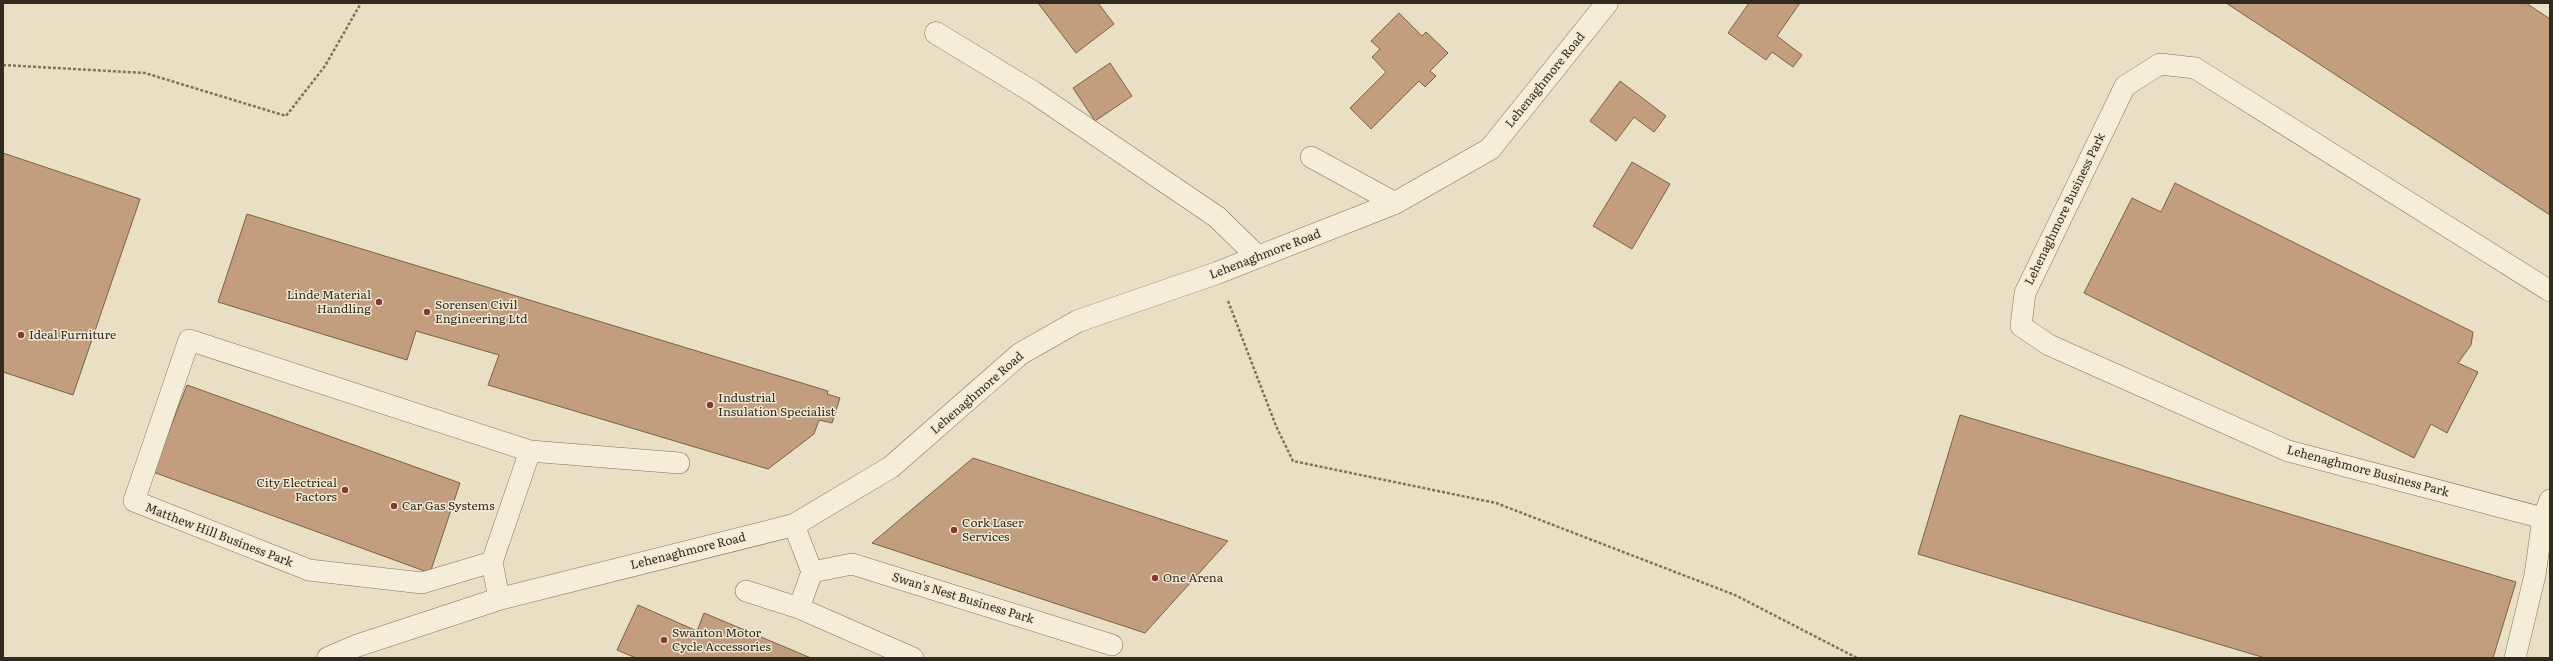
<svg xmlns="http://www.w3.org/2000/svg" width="2553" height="661" viewBox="0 0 2553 661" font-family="Literata,serif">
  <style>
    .building { fill: #c29e7f; stroke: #7d5f46 }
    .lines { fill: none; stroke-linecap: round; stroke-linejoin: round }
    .lane-casing { stroke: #81725d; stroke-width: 22 }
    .street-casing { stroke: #81725d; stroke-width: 23 }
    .path { stroke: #81725d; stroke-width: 2.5; stroke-dasharray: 3 2; stroke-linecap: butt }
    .lane { stroke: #f4edd7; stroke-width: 21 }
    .street { stroke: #f4edd7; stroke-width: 22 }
    .poi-dot { fill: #883835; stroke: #f1ead3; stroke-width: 1.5 }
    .labels { text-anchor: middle; stroke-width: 3; stroke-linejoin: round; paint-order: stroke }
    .street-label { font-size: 12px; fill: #332a1f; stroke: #f1ead3 }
    .poi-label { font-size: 12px; fill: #332a1f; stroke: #f1ead3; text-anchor: start }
  </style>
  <rect width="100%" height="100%" fill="#e8dfc5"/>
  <path class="building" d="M1038,3H1098L1114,24L1076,53Z
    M1749,3H1800L1777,36L1802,55L1793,67L1772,52L1766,60L1728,33Z
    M2226,3H2526L2550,19V215Z
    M1399,13L1422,36L1426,32L1448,53L1430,71L1436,76L1425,87L1419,81L1371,129L1350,108L1386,72L1372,57L1380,49L1371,41Z
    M1110,63L1132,96L1095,121L1073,88Z
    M1620,81L1666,116L1654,132L1634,117L1616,141L1590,121Z
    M3,153L140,199L73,395L3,372Z
    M1632,162L1670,184L1632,249L1593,226Z
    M2175,183L2473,332L2471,345L2458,363L2478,372L2447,433L2431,424L2414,458L2084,293L2132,198L2161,212Z
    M247,214L828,391L827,394L840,398L832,423L819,420L814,434L768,469L488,385L499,355L416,331L407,360L218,302Z
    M187,385L460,483L430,573L153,472Z
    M1960,415L2516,582L2493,658H2265L1918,554Z
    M973,458L1228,541L1145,633L872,543Z
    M638,605L697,631L704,613L811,658H636L617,650Z"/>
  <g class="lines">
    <defs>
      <path id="lane" d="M1311,157L1395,203
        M2550,291L2195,68L2160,64L2125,86L2025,293L2021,326L2049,345L2288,451L2543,518L2550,500
        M794,525L812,572
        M492,562L422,583L309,570L134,501L189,340L530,451L679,463
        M746,591L799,608L913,658
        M499,599L492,562L530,451
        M799,608L812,572L852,564L1112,645
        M2515,658L2535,575L2543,518"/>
      <path id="street" d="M936,33L1033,92L1217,217L1258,257
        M328,658L356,646L499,599L794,525L891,467L1020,354L1078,321L1217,273L1395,203L1490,149L1607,3"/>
    </defs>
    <use href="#lane" class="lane-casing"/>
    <use href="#street" class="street-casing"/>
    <path class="path" d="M3,65L145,73L286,116L325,66L361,3
      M1228,301L1276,426L1293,461L1496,503L1735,595L1857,658"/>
    <use href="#lane" class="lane"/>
    <use href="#street" class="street"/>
  </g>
  <g class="poi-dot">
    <circle cx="379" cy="302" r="4"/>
    <circle cx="427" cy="312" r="4"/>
    <circle cx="21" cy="335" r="4"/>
    <circle cx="710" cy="405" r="4"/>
    <circle cx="345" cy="490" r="4"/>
    <circle cx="394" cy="506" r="4"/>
    <circle cx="954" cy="530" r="4"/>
    <circle cx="1155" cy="578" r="4"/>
    <circle cx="664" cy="640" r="4"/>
  </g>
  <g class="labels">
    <g class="street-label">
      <text transform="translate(1545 80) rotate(-51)" y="4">Lehenaghmore Road</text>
      <text transform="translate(2065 209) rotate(-64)" y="4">Lehenaghmore Business Park</text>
      <text transform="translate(1265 254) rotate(-21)" y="4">Lehenaghmore Road</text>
      <text transform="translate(977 393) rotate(-41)" y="4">Lehenaghmore Road</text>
      <text transform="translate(2368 471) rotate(15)" y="4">Lehenaghmore Business Park</text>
      <text transform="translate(219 535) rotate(21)" y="4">Matthew Hill Business Park</text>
      <text transform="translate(688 551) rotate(-14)" y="4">Lehenaghmore Road</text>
      <text transform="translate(963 598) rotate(17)" y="4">Swan's Nest Business Park</text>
    </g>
    <g class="poi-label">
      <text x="371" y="299" text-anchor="end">Linde Material<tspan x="371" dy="14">Handling</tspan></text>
      <text x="435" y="309">Sorensen Civil<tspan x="435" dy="14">Engineering Ltd</tspan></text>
      <text x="29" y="339">Ideal Furniture</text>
      <text x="718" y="402">Industrial<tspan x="718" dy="14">Insulation Specialist</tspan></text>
      <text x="337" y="487" text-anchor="end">City Electrical<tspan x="337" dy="14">Factors</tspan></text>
      <text x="402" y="510">Car Gas Systems</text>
      <text x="962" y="527">Cork Laser<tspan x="962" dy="14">Services</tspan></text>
      <text x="1163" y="582">One Arena</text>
      <text x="672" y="637">Swanton Motor<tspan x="672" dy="14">Cycle Accessories</tspan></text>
    </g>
  </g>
  <rect width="2553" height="661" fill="none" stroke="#332a1f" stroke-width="8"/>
</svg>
